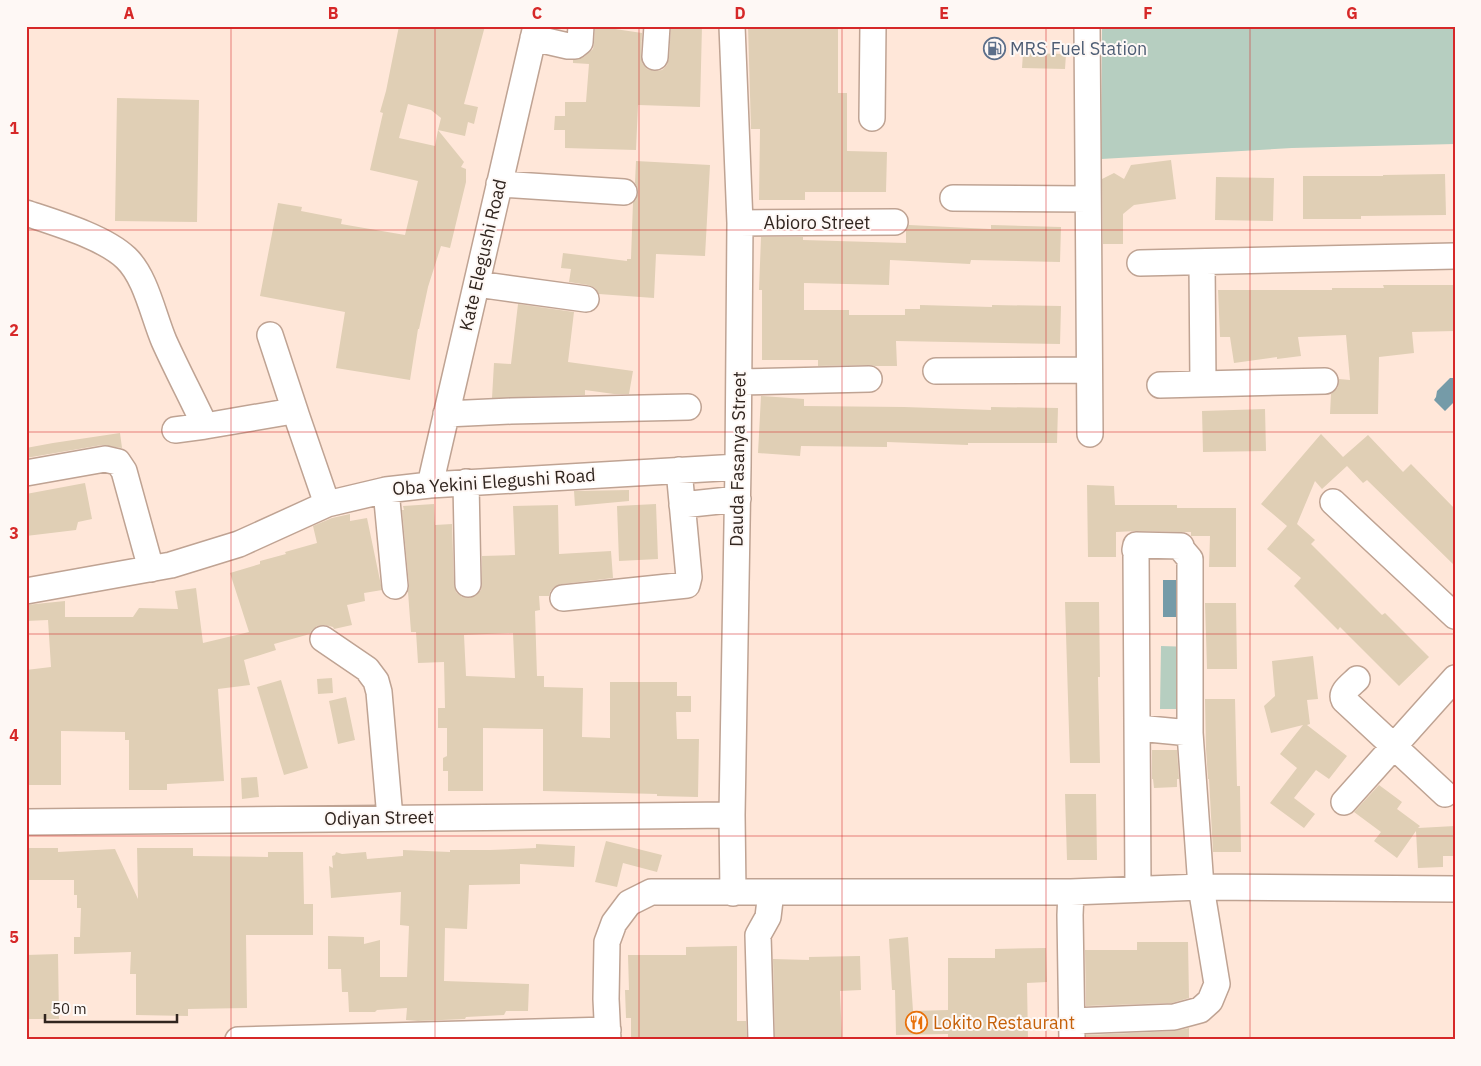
<svg xmlns="http://www.w3.org/2000/svg" width="1481" height="1066" viewBox="0 0 1481 1066" font-family="'IBM Plex Sans',sans-serif">
  <style>
    .green { fill: #b6cec0 }
    .water { fill: #759ba8 }
    .building { fill: #e0cfb5; fill-rule: evenodd }
    .lines { fill: none; stroke-linecap: round; stroke-linejoin: round }
    .minor-casing { stroke: #bfa393; stroke-width: 28 }
    .minor { stroke: #fff; stroke-width: 25 }
    .grid { fill: none; stroke: #d62828; stroke-width: 1; stroke-opacity: 0.55 }
    .labels { text-anchor: middle; stroke-width: 4; stroke-linejoin: round; paint-order: stroke }
    .service-label { font-size: 18px; fill: #4e5e75; stroke: #fef8f5; text-anchor: start }
    .street-label { font-size: 18px; fill: #30251f; stroke: #fef8f5 }
    .food-label { font-size: 18px; fill: #c56008; stroke: #fef8f5; text-anchor: start }
    .neatline { fill: none; stroke: #d62828; stroke-width: 2 }
    .grid-label { font-size: 16px; text-anchor: middle; font-weight: bold; fill: #d62828 }
  </style>
  <rect width="100%" height="100%" fill="#ffe7d9"/>
  <path class="green" d="M1138,26H1455V144L1292,148L1101,159L1102,29Z
    M1161,646L1192,647L1191,709H1160Z"/>
  <path class="water" d="M1450,378H1455V401L1445,411L1434,400L1436,397L1437,391Z
    M1163,580H1184V617H1163Z"/>
  <path class="building" d="M399,26H485L464,104L478,107L474,124L468,122L465,136L438,130L441,118L431,110L408,104L399,138L435,146L438,130L464,162L461,167L466,169V182L450,248L441,246L428,287L419,329H418L410,380L336,368L345,312L260,296L278,203L302,207L301,211L342,219L341,224L405,235L418,181L370,170L383,113L380,112L386,91Z
    M595,26L642,33L641,56L642,63L647,69L655,71L662,70L667,65L669,58L671,26H702L700,107L638,105L636,150L565,148V130H554L555,116H565V102H586L589,64L573,63V60L584,57L593,49L594,43Z
    M748,26H838V93H847V151L887,152L886,192H805V200H759L760,129H751Z
    M1023,53L1066,54L1065,69L1022,68Z
    M117,98L199,100L197,222L115,221Z
    M1171,160L1176,199L1134,205L1123,214V244H1103L1102,179L1114,173L1124,179L1131,165Z
    M636,161L710,165L705,256L656,254L654,298L599,294L595,288L588,285L569,282L571,269L561,268L563,253L627,261V259H631L633,202L636,200L638,192L637,186L635,183Z
    M1445,174L1446,215L1361,216V219H1303V176H1383V175Z
    M1216,177L1274,178L1273,221L1215,220Z
    M909,225L991,229V225L1061,227L1060,262L971,260L970,264L890,260L889,285L804,283V310H849V315H905V309H920V305L992,307V305L1061,306L1060,344L896,341L897,366H875L869,365L818,366V360H762V290H759L761,237H803V240L906,243V230Z
    M1383,285H1455V331L1412,332L1414,353L1379,357L1378,414H1330L1331,394L1338,387L1339,379L1350,380L1346,335L1298,337L1301,356L1277,359V357L1234,363L1230,337H1220L1218,290H1332V288H1384Z
    M518,304L574,312L568,362L633,371L629,394H614L585,390V395L492,398L494,363L511,364Z
    M761,396L804,399V406L904,407L991,410V407L1058,408L1057,443H968V445L887,442V447L801,446L800,456L758,453Z
    M1265,409L1266,451L1203,452L1202,411Z
    M120,433L122,448L102,445L26,458V448L53,443Z
    M1321,434L1343,457L1368,435L1403,472L1411,464L1455,509V566L1367,480L1363,483L1347,466L1322,489L1315,481L1297,524L1315,540L1311,544L1382,615L1385,613L1429,657L1399,686L1340,627L1338,630L1294,586L1301,578L1267,549L1287,526L1261,504Z
    M85,483L92,519L78,522L76,530L26,536V494Z
    M1087,485L1114,486L1115,505H1177V508H1236V567H1209L1210,536H1191V532H1181L1136,531L1116,532V557H1088Z
    M629,490V501L575,506L574,491Z
    M434,504L435,525L452,524L454,584L456,592L462,597L469,598L475,596L481,590L482,584V556L515,555L513,506L558,505L559,554L611,551L613,578L562,584L554,587L550,592L549,596H539L540,610L535,611L537,676H544V687L583,688L582,737L610,738V682H677V696H691V712H676L677,739H699L698,797L657,796V794L543,791V729L483,728V791H448V771H443V758L447,756V728H438V708H445L444,662L418,663L416,632H411L408,592L409,585L402,510H404L403,506ZM513,633L515,678L466,676L464,635Z
    M656,504L658,559L619,561L617,506Z
    M350,514V521L367,518L382,590L364,593L365,601L347,605L352,625L334,629L333,627L325,625L317,626L311,631L310,634L274,644L276,650L244,660L250,685L218,689L224,781L167,784V790H129V740H125V732L61,731V785H26V670L51,667L48,620L26,621V605L65,601V617H133L139,608L178,609L175,591L196,588L203,643L249,632L230,573L260,564V561L286,554L285,552L317,543L313,526L332,518Z
    M1065,602H1099L1100,677H1098L1100,763H1070Z
    M1205,603H1236L1237,669H1207Z
    M1313,656L1318,699L1307,700L1310,724L1307,725L1347,756L1329,779L1316,770L1294,798L1315,814L1304,828L1270,803L1297,768L1280,754L1303,725L1271,733L1264,706L1275,696L1272,661Z
    M332,678L333,693L318,694L317,679Z
    M281,680L308,768L284,775L257,687Z
    M346,697L355,740L338,744L329,701Z
    M1205,699H1235L1237,786H1240L1241,852H1213L1209,779H1208L1206,749Z
    M1152,750H1177L1179,779H1177V787L1154,788L1153,779H1152Z
    M257,777L259,797L242,799L241,778Z
    M1379,785L1402,802L1397,809L1420,826L1418,828L1455,826V856H1443V867L1418,868L1416,831L1397,858L1374,841L1381,832L1354,812Z
    M1065,794H1096L1097,860H1067Z
    M606,841L662,855L657,872L623,863L617,887L595,882Z
    M536,844L575,846L574,867L520,864V884L469,885L467,929L445,928L444,981L529,984L528,1011H506L504,1015L466,1017L465,1019L418,1021L406,1020L407,1008L377,1010L375,1012H349L348,992H342L341,969H328V936L364,937V944L380,940V977H407L409,926L400,925L401,892L331,898L329,866L333,868L332,856L335,855L336,852L342,854L366,852L367,859L403,856V850L450,852V850H490L536,848Z
    M26,848H58V852L115,849L138,899L137,848H193V856L268,857V852H303L304,904H313V935H246L247,1008L188,1009V1016L136,1015V974H130L131,952L74,954V937H80L81,908H77V895H74V880H26Z
    M908,937L913,1011L948,1010V958H995V949L1046,948L1047,982L1027,983L1028,1040H948V1034L896,1035L895,990H892L889,939Z
    M1137,942H1188L1189,998L1172,1003L1086,1006L1085,950H1137Z
    M737,946V1021H746L747,1040H631V1018H626L625,990H629L628,955H686V947Z
    M58,954L59,1019H26V955Z
    M860,956L861,990L840,991L842,1040H775L773,959L809,960V957Z
    M1189,1028V1040H1086V1035L1175,1031Z"/>
  <g class="lines">
    <defs>
      <path id="minor" d="M732,26L740,223L738,467L732,815L733,893
        M1087,26L1090,434
        M533,38L568,46H575L580,42L581,26
        M655,57L657,26
        M872,118L873,26
        M499,184L624,192
        M953,198L1088,199
        M26,213C56,223 104,237 126,258C146,277 153,315 164,341C177,370 192,398 205,426
        M740,223L895,222
        M1202,262L1203,384
        M1140,263L1455,256
        M477,284L586,299
        M270,335L296,414
        M936,371L1089,370
        M739,382L869,379
        M1160,385L1325,381
        M446,414L511,411L688,407
        M175,430L205,426L287,412L296,414L327,504
        M26,473L105,459L118,462L124,471L151,569
        M466,482L468,584
        M430,485L536,26
        M386,490L395,586
        M1333,502L1455,616
        M682,505L738,499
        M26,591L171,565L239,544L327,504L386,490L430,485L738,467
        M563,598L687,585L689,577L679,470
        M323,639L367,669L376,681L379,692L390,818
        M1357,679C1351,685 1340,692 1344,700L1445,794
        M1138,728L1190,733
        M1344,802L1455,678
        M26,822L732,815
        M1071,892L1070,915L1072,1040
        M1072,1021L1174,1017L1200,1010L1210,1001L1217,984L1201,887L1190,733V559L1179,546H1181L1136,545L1135,550L1136,553L1138,889
        M238,1040L608,1030
        M608,1040L606,999L607,942L614,923L629,903L651,892H1071L1201,887L1455,889
        M761,1040L758,935L768,917L771,892"/>
    </defs>
    <use href="#minor" class="minor-casing"/>
    <use href="#minor" class="minor"/>
  </g>
  <path class="grid" d="M231,26V1040M435,26V1040M639,26V1040M842,26V1040M1046,26V1040M1250,26V1040M26,230H1455M26,432H1455M26,634H1455M26,836H1455"/>
  <defs>
    <symbol id="fuel-ring" viewBox="-11 -11 22 22"><circle r="9.5" fill="#fef8f5" stroke="#5c6f8a" stroke-width="1.5"/><path d="M-5.5-6h7V0h2V4h1.3V-2.5L3-4.5l.8-.8L6-3V5H2.5V1h-1V6h-7ZM-4.2-4.7v3.2H.2V-4.7Z" fill="#5c6f8a"/></symbol>
    <symbol id="restaurant-ring" viewBox="-11 -11 22 22"><circle r="9.5" fill="#fef8f5" stroke="#e8710a" stroke-width="1.5"/><path d="M-5-6h1v4h1v-4h1v4h1v-4h1v5L-1.5 .5V6h-2V.5L-5-1ZM5-6V6H3V1.5H1.5Q1.5-4 5-6Z" fill="#e8710a"/></symbol>
  </defs>
  <g fill-rule="evenodd">
    <use href="#fuel-ring" x="982" y="36" width="25" height="25"/>
    <use href="#restaurant-ring" x="904" y="1010" width="25" height="25"/>
  </g>
  <g class="labels">
    <g class="service-label">
      <text x="1010" y="55">MRS Fuel Station</text>
    </g>
    <g class="street-label">
      <text x="817" y="229">Abioro Street</text>
      <text transform="translate(483 255) rotate(-77)" y="6">Kate Elegushi Road</text>
      <text transform="translate(738 459) rotate(-89)" y="6">Dauda Fasanya Street</text>
      <text transform="translate(494 482) rotate(-4)" y="6">Oba Yekini Elegushi Road</text>
      <text transform="translate(379 818) rotate(-1)" y="6">Odiyan Street</text>
    </g>
    <g class="food-label">
      <text x="933" y="1029">Lokito Restaurant</text>
    </g>
  </g>
  <rect width="1481" height="1066" fill="none" stroke="#fef8f5" stroke-width="55"/>
  <path d="M45 1014v8h132v-8" fill="none" stroke="#30251f" stroke-width="2.5"/>
  <text x="52" y="1014" font-size="15" fill="#30251f" stroke="#fef8f5" stroke-width="4" paint-order="stroke">50 m</text>
  <rect x="28" y="28" width="1426" height="1010" class="neatline"/>
  <g class="grid-label">
    <text x="129" y="19">A</text>
    <text x="333" y="19">B</text>
    <text x="537" y="19">C</text>
    <text x="740" y="19">D</text>
    <text x="944" y="19">E</text>
    <text x="1148" y="19">F</text>
    <text x="1352" y="19">G</text>
    <text x="14" y="134">1</text>
    <text x="14" y="336">2</text>
    <text x="14" y="539">3</text>
    <text x="14" y="741">4</text>
    <text x="14" y="943">5</text>
  </g>
</svg>
